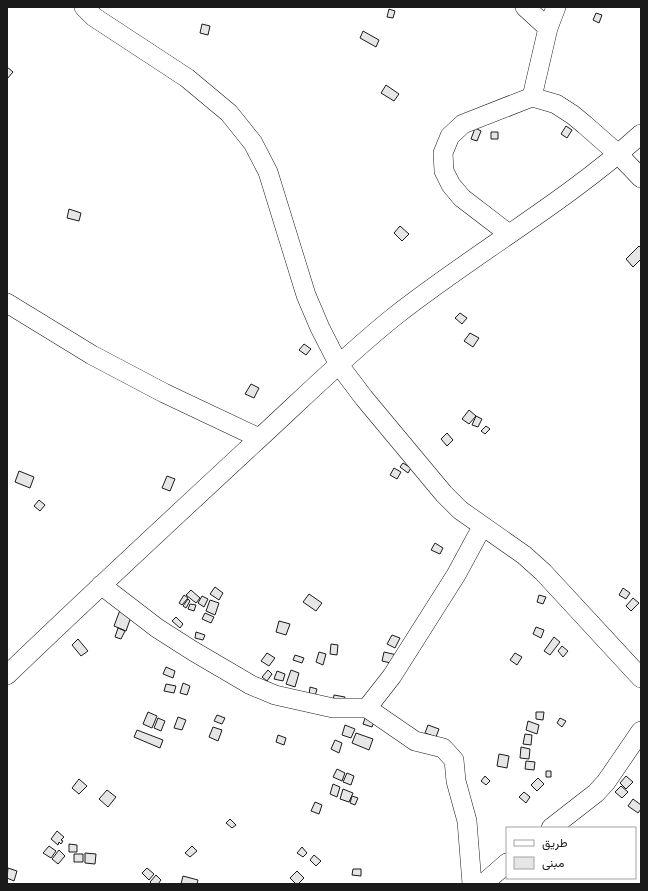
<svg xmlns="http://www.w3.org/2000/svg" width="648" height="891" viewBox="0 0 648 891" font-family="Inter,Vazirmatn,sans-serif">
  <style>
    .building { fill: #e6e6e6; stroke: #1a1a1a }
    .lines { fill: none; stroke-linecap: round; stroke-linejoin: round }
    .minor-casing { stroke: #1a1a1a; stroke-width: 20 }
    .minor { stroke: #fff; stroke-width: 19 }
  </style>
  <rect width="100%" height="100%" fill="#fff"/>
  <path class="building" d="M389,9L395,11L393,18L387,17Z
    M596,13L602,15L599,23L593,20Z
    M202,24L210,26L208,35L200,33Z
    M363,31L379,40L376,47L360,38Z
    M7,67L13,72L7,79Z
    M386,85L399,94L394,101L381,93Z
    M566,126L572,130L567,138L561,134Z
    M475,128L481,131L477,141L471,139Z
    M491,132H498V139H491Z
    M69,209L81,213L79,221L67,218Z
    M400,226L409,234L402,241L394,233Z
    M639,246L641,248V259L633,267L626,259Z
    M460,313L467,318L462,324L455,318Z
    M470,333L479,338L473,347L464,341Z
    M304,344L311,349L306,355L299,350Z
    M251,384L259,388L254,398L245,394Z
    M469,410L476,416L469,424L462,419Z
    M476,416L482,419L478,427L472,425Z
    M486,426L490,429L485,434L481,431Z
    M447,433L453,440L447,446L441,439Z
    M403,463L411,468L408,473L400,467Z
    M394,468L401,472L397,479L390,475Z
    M19,471L34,477L30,488L15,482Z
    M167,476L175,479L170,491L162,488Z
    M39,500L45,505L40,511L34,506Z
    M435,543L443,548L440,554L431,550Z
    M215,587L223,593L219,600L210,594Z
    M623,588L630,593L626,599L619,595Z
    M191,590L200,598L196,603L186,595Z
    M309,594L322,603L316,611L303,602Z
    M184,595L188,598L182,605L179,603Z
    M539,595L546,597L543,604L537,602Z
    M202,596L208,599L204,607L198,603Z
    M633,598L639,603L631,611L626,606Z
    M188,599L190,601L186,608L183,606Z
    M210,600L219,603L215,615L206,611Z
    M190,604L196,605L194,611L188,609Z
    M120,610L132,614L126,631L114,626Z
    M205,613L214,617L211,623L202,619Z
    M176,617L183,624L180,628L172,621Z
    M279,621L290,624L286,635L276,632Z
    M536,627L544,630L541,638L533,634Z
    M118,628L125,631L121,639L115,637Z
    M196,632L205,635L203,640L195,638Z
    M392,635L400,638L395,648L387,644Z
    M554,637L560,642L550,655L544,651Z
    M78,639L88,651L81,656L72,645Z
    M331,644L338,645L337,655L330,654Z
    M562,646L568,651L563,657L558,651Z
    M319,652L326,654L323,665L316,662Z
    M384,652L397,655L395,664L382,661Z
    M267,653L275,658L269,666L261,661Z
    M515,653L522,657L517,665L510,660Z
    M295,655L304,658L302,663L293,660Z
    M166,667L175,671L173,678L163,674Z
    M268,670L272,674L267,681L262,677Z
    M291,670L299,673L295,687L286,684Z
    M277,671L285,674L283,681L274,679Z
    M183,683L190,686L187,695L180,693Z
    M166,684L176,686L174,693L164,691Z
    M310,687L317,689L315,696L309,695Z
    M334,695L345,697L344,703L333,701Z
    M148,712L157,716L152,728L143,724Z
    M536,712H544L543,720L536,719Z
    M217,715L225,718L222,724L214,721Z
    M366,716L375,719L372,727L363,724Z
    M178,717L186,720L182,730L174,728Z
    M158,718L165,721L161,731L154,728Z
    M560,718L566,721L562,727L557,723Z
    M528,721L539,725L537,734L526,730Z
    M345,725L355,729L351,738L342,735Z
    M428,725L439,729L436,737L425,733Z
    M213,727L222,730L218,741L209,737Z
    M137,730L163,740L160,748L134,737Z
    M356,733L373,739L369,750L352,743Z
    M525,734L532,735L531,745L523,744Z
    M278,735L286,738L284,745L276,742Z
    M335,740L342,743L339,753L331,749Z
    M521,747L530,749L529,759L520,758Z
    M499,754L509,756L507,768L497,766Z
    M526,761L535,762L534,770L525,769Z
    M337,769L345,773L342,781L333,777Z
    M546,771H551V777H546Z
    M347,773L354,776L351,785L343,782Z
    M485,776L490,781L486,785L481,781Z
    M626,776L633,782L626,789L620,783Z
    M538,778L544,784L537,791L531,785Z
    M79,779L87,786L79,794L72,788Z
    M333,784L340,787L337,797L330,794Z
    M621,786L628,792L622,798L615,792Z
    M343,789L353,793L349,802L340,799Z
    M107,790L116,797L108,807L99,799Z
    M524,792L530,797L526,803L519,797Z
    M352,796L358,798L355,805L350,803Z
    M633,799L641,805V809L638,813L628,806Z
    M315,802L322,805L319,814L311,811Z
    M230,819L236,825L232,828L226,823Z
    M57,831L64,837L61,840L63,841L61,844L59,842L58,845L51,839Z
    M69,844L77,845V852H69Z
    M49,846L56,851L51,858L43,853Z
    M192,846L197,851L190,857L185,853Z
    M302,847L307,853L303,857L297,853Z
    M59,850L65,856L58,864L52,859Z
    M85,853L96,854L95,864L85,863Z
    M74,854H83V862H74Z
    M314,855L321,861L316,866L310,860Z
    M8,868L17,871L14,881L7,878Z
    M147,868L154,874L149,880L142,873Z
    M353,869H361V876L352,875Z
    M297,871L304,878L298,884H296L290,878Z
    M156,875L161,880L158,884H152L150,882Z
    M183,876L198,880L197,884H181Z"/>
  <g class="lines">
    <defs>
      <path id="minor" d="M84,7L94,17L187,78L229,113L253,143L268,172L306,295L320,328L339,365L364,398L444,494L460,510L524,555L543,572L641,678
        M525,7L548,28
        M532,97L548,28L556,7
        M509,234L462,198L451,185L444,171L443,153L450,136L463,124L532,97L556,104L573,115L585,125L618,154L641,178
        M7,303L92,355L164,393L259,438
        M101,585L157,628L193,651L251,685L275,695L333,708H367L415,741L443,748L454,760L456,781L467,821L472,884
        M7,675C88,597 170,521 252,445C299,402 345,356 395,316C475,253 566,202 641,134
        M367,708L392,676L456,575L482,527
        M551,828L596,793L606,782L641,731
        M483,884L507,863"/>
    </defs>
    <use href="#minor" class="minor-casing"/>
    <use href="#minor" class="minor"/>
  </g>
  <rect width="648" height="891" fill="none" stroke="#1a1a1a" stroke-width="16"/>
  <rect x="506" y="827" width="130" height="52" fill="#ffffff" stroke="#a3a3a3"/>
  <rect x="514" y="840" width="20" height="6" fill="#ffffff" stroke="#a3a3a3"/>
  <text x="542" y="847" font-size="12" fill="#1a1a1a">طريق</text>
  <rect x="514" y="857" width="20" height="12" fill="#e6e6e6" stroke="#a3a3a3"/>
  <text x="542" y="867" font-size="12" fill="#1a1a1a">مبنى</text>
</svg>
